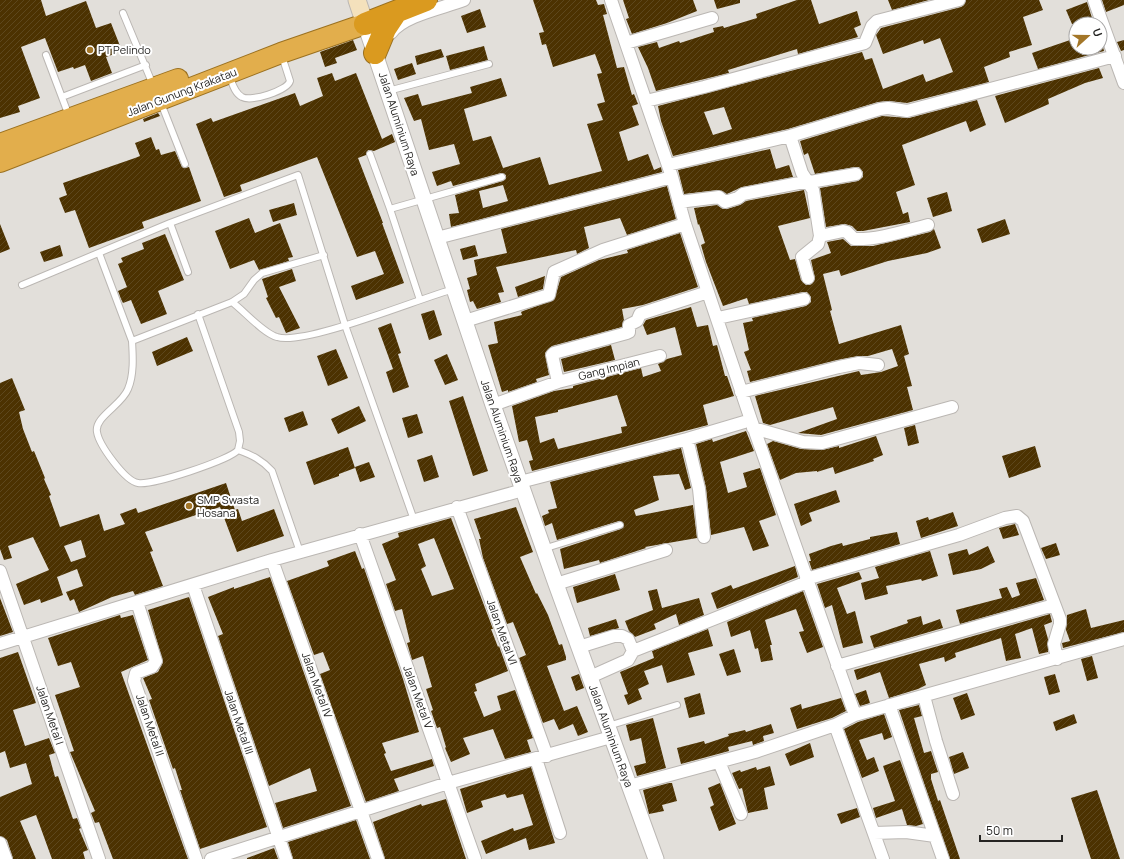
<svg xmlns="http://www.w3.org/2000/svg" width="1124" height="859" viewBox="0 0 1124 859" font-family="Manrope,sans-serif">
  <style>
    .building { fill: url(#building-hatch); fill-rule: evenodd }
    .lines { fill: none; stroke-linecap: round; stroke-linejoin: round }
    .service-casing { stroke: #bbb7b3; stroke-width: 8 }
    .minor-casing { stroke: #bbb7b3; stroke-width: 14 }
    .tertiary-casing { stroke: #bbb7b3; stroke-width: 17 }
    .secondary-casing { stroke: #bbb7b3; stroke-width: 19 }
    .trunk-casing { stroke: #9b7120; stroke-width: 22 }
    .motorway-casing { stroke: #9b7120; stroke-width: 24 }
    .service { stroke: #fff; stroke-width: 6 }
    .minor { stroke: #fff; stroke-width: 12 }
    .tertiary { stroke: #fff; stroke-width: 15 }
    .secondary { stroke: #f4e1bc; stroke-width: 17 }
    .trunk { stroke: #e2ae4c; stroke-width: 20 }
    .motorway { stroke: #da9a1f; stroke-width: 22 }
    .poi-dot { fill: #a37628; stroke: #fff; stroke-width: 1.5 }
    .labels { text-anchor: middle; stroke-width: 4; stroke-linejoin: round; paint-order: stroke }
    .poi-label { font-size: 11px; fill: #252422; stroke: #fff; text-anchor: start }
    .street-label { font-size: 11px; fill: #252422; stroke: #fff }
  </style>
  <defs>
    <pattern id="building-hatch" width="6" height="6" patternUnits="userSpaceOnUse"><rect width="6" height="6" fill="#4c3201"/><path d="M-1 1l2-2M0 6l6-6M5 7l2-2" fill="none" stroke="#5d471d"/></pattern>
  </defs>
  <rect width="100%" height="100%" fill="#e2dfda"/>
  <path class="building" d="M0,0H41L46,16L86,1L96,28L111,23L122,51L106,57L112,73L91,81L85,65L74,69L73,67L58,72L45,38L21,47L40,98L18,106L20,112L0,118Z
    M533,0H596L598,5L604,4L607,14L603,15L617,68L624,67L632,95L634,94L638,104L632,106L639,125L619,132L628,161L648,154L654,170L661,167L662,172L451,227L449,214L459,213L455,195L503,181L506,178V175L501,173L453,186L451,181L437,186L432,172L460,164L454,144L429,150L421,119L414,121L404,98L418,94L422,106L472,93L470,87L501,78L507,96L464,109L473,141L491,136L503,168L540,157L549,185L602,171L587,124L603,120L597,104L605,102L597,74L602,73L595,54L553,67L546,44L542,45L539,33L544,32ZM503,185L508,201L483,208L479,191Z
    M623,0H693L697,11L667,23L632,34L626,19L629,18Z
    M714,0H740V3L717,9Z
    M797,0H811L819,24L857,11L861,25L854,28L858,37L798,54L797,49L728,70L729,73L656,91L648,68L638,47L657,42L659,48L679,41L680,43L714,32L713,28L723,26L724,28L757,18L756,14Z
    M888,0H929L892,10Z
    M966,0H1039L1043,10L1023,17L1032,45L1009,52L1010,57L984,67L989,82L907,103L889,101L878,102L788,129L673,156L661,121L658,106L862,52L865,60L872,58L883,89L923,74L926,82L953,72L940,38L924,44L923,40L883,54L876,35L881,28L961,7L964,5ZM724,107L732,129L713,135L704,112Z
    M1102,0H1124V5L1106,12Z
    M1087,2L1093,21L1085,24H1072L1066,10Z
    M480,9L486,27L467,33L461,16Z
    M1076,38V48H1080L1082,55L1103,47L1104,51L1038,69L1032,53Z
    M353,40L357,50L335,58L337,63L325,67L320,52Z
    M1124,40V50L1121,51L1117,42Z
    M484,46L488,60L450,70L446,56Z
    M441,49L444,57L417,65L415,56Z
    M412,63L416,74L398,80L394,69Z
    M1099,68L1103,78L1085,83L1048,99L1049,104L1005,123L995,96Z
    M332,73L335,81L356,73L382,139L392,134L395,142L374,151L368,150L366,155L358,158L383,223H382L404,283L356,300L351,286L384,274L375,251L357,257L317,157L240,185L242,191L224,197L196,124L211,118L213,122L295,93L300,106L323,96L317,78Z
    M977,100L986,125L970,132L966,121L902,145L915,185L896,192L903,214L908,212L910,222L863,231H857L852,226L845,224L826,227L820,188L858,181L863,177V172L859,167H855L815,174L808,153L804,155L800,141L882,116L909,118Z
    M158,113L160,116L144,122L143,119Z
    M151,137L156,150L159,149L161,155L175,151L182,167L185,168L189,167L201,201L142,222L144,228L89,248L75,210L65,213L59,198L67,195L63,183L135,158L140,156L135,143Z
    M770,149L776,169L789,165L793,177L742,187L727,194L718,190L684,194L678,170Z
    M667,186L676,219L627,235L620,218L584,227L589,248L577,254L576,250L496,267L504,292L498,293L501,302L477,309L473,301L470,302L467,290L470,289L467,278L477,275L474,260L507,253L501,229Z
    M804,190L810,218L778,226L790,260L795,259L801,280L806,285H810L815,279L811,260L831,253L827,242L843,239L851,246H873L930,232L934,229L941,248L927,253L888,261L841,276L839,270L823,274L832,310L830,311L839,344L901,325L909,354L904,356L912,386L907,387L913,410L821,435L798,433L837,419L833,407L770,425L763,423L755,396L859,371L861,375L881,372L898,366L892,349L868,356H858L837,360L750,382L747,371L751,370L744,352L749,350L743,323L753,321L752,318L806,306L811,302V297L807,292H803L749,304L747,298L723,306L706,262L701,245L705,243L699,224L698,225L694,208L717,205L723,209H727L740,205L746,201Z
    M947,192L952,211L933,217L927,198Z
    M294,203L297,215L273,222L269,210Z
    M249,218L255,233L280,223L293,257L288,258L289,261L259,270L254,260L230,269L215,231Z
    M1005,219L1010,234L982,243L977,229Z
    M0,224L10,249L0,253Z
    M680,233L698,287L643,305L622,309L624,320L622,327L552,346L545,353L549,375L536,379L537,382L508,392V390L502,392L488,345L498,343L494,322L522,315L521,312L523,311L554,300L561,277L599,260L628,253L627,250Z
    M165,234L184,280L158,291L167,314L141,324L131,300L123,303L121,299L118,291L127,287L118,264L123,262L121,258L144,249L142,243Z
    M60,245L63,256L44,262L40,252Z
    M475,245L478,256L463,260L460,249Z
    M292,269L296,281L279,287L300,328L286,333L279,317L276,318L266,298L268,297L262,279Z
    M545,276L543,289L518,297L515,287Z
    M691,307L697,327L708,325L713,346L717,345L725,376H727L734,396L703,405L708,425L532,471L529,461L533,460L527,440L519,442L512,406L554,391L573,388V386L641,368L643,377L661,371L658,364L667,359L682,355L675,327L647,335L643,325L646,320ZM617,395L627,426L621,427L622,433L558,449L554,438L540,443L535,417L558,412V410Z
    M434,310L442,335L429,340L421,314Z
    M391,323L401,353L398,354L409,387L393,393L386,372L393,369L378,328Z
    M187,337L193,351L157,366L152,352Z
    M611,345L615,360L564,372L561,359Z
    M336,349L348,378L328,386L317,356Z
    M447,354L458,380L445,385L434,360Z
    M12,378L25,410L19,412L23,429L32,452L34,451L45,478L44,479L51,495L49,496L60,527L99,514L104,531L125,524L120,514L136,508L138,513L226,483L235,510L238,509L242,521L274,509L284,536L237,552L220,507L145,532L153,551L150,552L163,586L135,595L133,591L112,597L79,612L74,599L70,601L66,592L83,586L77,569L57,577L63,595L41,603L40,599L24,605L16,584L49,570L33,537L8,546L12,558L4,560L0,549V383ZM81,540L86,557L71,562L64,546Z
    M463,396L488,471L473,476L449,401Z
    M359,406L366,421L338,434L331,419Z
    M303,411L308,425L289,432L284,418Z
    M417,414L423,433L408,438L402,418Z
    M915,425L919,443L908,446L904,428Z
    M746,431L754,451L720,462L728,493L747,487L743,473L760,468L776,515L759,521L769,546L753,551L744,527L711,535L706,488L696,444L712,439L713,442Z
    M876,436L883,455L873,459L874,461L835,474L833,467L817,472V471L796,473L780,480L767,444L773,441L801,449L822,450L839,446V448Z
    M1035,446L1041,467L1009,478L1002,456Z
    M348,447L355,468L339,474V476L314,485L306,462Z
    M681,448L691,488L685,490L679,474L653,476L659,500L634,510L636,516L693,505L697,538L645,547L646,548L600,563L599,560L564,569L560,549L621,529L624,524L619,521L557,540L552,523L545,526L542,516L549,513L548,510L557,508L550,482Z
    M432,455L439,477L424,482L417,460Z
    M369,462L375,477L360,482L355,467Z
    M836,490L840,502L809,513L812,521L801,526L794,504Z
    M516,507L533,552L520,557L536,594L537,593L548,615L559,645L562,644L566,657V660L547,666L564,711L577,706L588,732L578,736L573,724L559,730L554,719L543,723L519,658L526,655L513,622L507,624L483,558L479,539H481L474,519Z
    M953,512L958,526L921,538L916,521L928,517L929,520Z
    M451,518L493,629H491L498,647L499,646L508,671L475,684L477,691L474,692L484,717L501,710L497,696L515,690L533,738L527,740L531,752L505,759L493,729L463,738L470,754L451,762L445,748L446,747L440,727L437,728L431,711L433,710L426,689L432,687L423,656L412,660L407,643L410,642L402,609L395,611L386,584L396,580L382,544L399,537L398,533ZM434,538L454,589L432,596L421,569L426,566L418,544Z
    M1015,524L1019,535L1003,539L999,528Z
    M897,532L900,544L812,570L809,561H811L809,554L831,546L842,543L843,546L870,539V537Z
    M1056,543L1060,555L1046,559L1041,548Z
    M988,546L995,562L981,569L953,575L948,554L967,549L969,555Z
    M355,551L362,569L364,568L403,679L419,732L382,743L386,753L384,754L391,771L432,759L434,766L394,779L399,791L366,802L320,674L330,670L323,652L314,655L287,581L329,566L327,561Z
    M930,551L938,576L922,581L921,579L886,586L888,594L865,600L861,583L879,578L875,567Z
    M795,566L798,577L717,609L711,593L731,585L733,589Z
    M859,572L862,579L837,588L847,614L855,611L863,643L843,648L832,605L825,608L817,584Z
    M615,574L620,590L577,603L573,587Z
    M270,577L351,806L283,828L275,803L317,791L310,768L269,786L218,636L223,634L208,597L234,587V589Z
    M1036,578L1044,600L960,624L956,610L1002,598L999,589L1007,587L1012,598L1020,595L1016,583Z
    M657,589L662,608L699,598L704,615L679,625L676,614L654,624L656,629L635,637L629,631L625,621L653,610L648,591Z
    M803,591L823,647L807,653L799,632L804,631L796,609L765,620L772,645H770L773,660L761,662L758,648L755,649L750,630L731,637L727,622Z
    M189,597L267,827L200,849L180,790H182L175,768L173,769L149,700L152,699L143,678L158,672L163,662L148,610Z
    M0,598L13,632L0,636Z
    M1086,609L1091,628L1124,620V632L1063,648L1062,643L1070,641L1066,630L1067,615Z
    M1050,614L1052,622L1044,625L1048,639V652L1039,654L1032,628L1015,634L1021,658L1006,661L1001,638L955,653L956,657L945,662L944,657L919,664L926,685L918,689L889,698L880,672L857,680L854,670Z
    M120,615L121,618L133,615L148,660L121,672L188,859H113L99,822L95,823L91,813L95,811L70,752L74,751L55,695L80,687L71,662L58,666L48,638Z
    M921,616L923,625L940,619L943,628L874,648L870,636L908,623L907,620Z
    M616,619L619,628L590,636L588,628Z
    M708,629L713,646L688,653L695,675L667,683L662,665L644,671L649,684L638,689L642,699L628,705L624,695L628,694L620,672L654,658L652,651Z
    M734,649L741,672L727,676L719,654Z
    M18,652L36,703L13,710L25,746L49,738L55,753L49,755L55,777L58,776L73,819L77,818L81,828L79,829L88,850L83,852L85,859H52L36,815L20,821L36,859H13L7,840L0,836V797L32,784L26,763L10,768L5,751L0,753V658Z
    M1092,656L1098,678L1087,681L1081,659Z
    M579,674L584,688L576,691L571,677Z
    M1055,674L1060,692L1049,695L1044,677Z
    M866,690L870,703L860,706L855,694Z
    M700,693L705,714L689,718L684,698Z
    M967,693L975,715L961,720L953,698Z
    M841,698L846,711L832,718L797,729L790,708L801,704L802,709Z
    M919,705L922,716L914,718L924,753L931,751L938,772L931,774V779L938,801L940,800L960,859H950L899,710Z
    M884,714L892,737L884,740L882,733L859,740L867,760L874,757L879,771L862,778L844,729L858,722Z
    M1074,714L1077,723L1056,731L1053,722Z
    M653,718L666,768L637,776L634,766L646,763L641,738L630,741L626,725Z
    M771,724L774,733L763,736L764,741L753,745L752,741L728,747L729,751L681,764L677,748L704,741L705,744L729,736L728,734L745,730L746,732Z
    M810,743L814,757L790,766L785,754Z
    M963,752L969,768L954,774L949,757Z
    M900,760L923,824L916,826L907,825L902,809L876,818L873,808L895,801L883,766Z
    M770,766L775,785L764,788L768,809L748,813L742,788L739,789L732,773L740,770L741,772L756,767L757,770Z
    M531,767L555,843L529,850L526,838L486,854L481,841L513,828L514,831L533,825L523,794L507,798L505,794L481,801L483,807L467,813L460,789Z
    M669,783H672L677,801L662,805L664,811L649,814L643,790Z
    M720,783L736,824L719,831L710,807L714,805L708,788Z
    M1097,790L1120,859H1091L1071,798Z
    M446,799L466,859H385L373,822L421,804L422,806Z
    M857,808L860,817L841,824L837,814Z
    M356,820L370,859H293L288,842Z
    M274,848L278,859H247V858Z"/>
  <g class="lines">
    <defs>
      <path id="service" d="M123,13L153,85
        M46,55L69,116
        M229,75C232,82 234,93 242,97C251,102 287,91 290,81L282,56
        M388,91L489,64
        M62,97L146,65
        M161,103L185,164
        M370,154L390,209L420,300
        M390,209L502,177
        M170,223L188,272
        M99,253L132,341
        M22,285L170,223L298,175L345,325L414,520
        M232,302C244,311 263,333 277,337C305,346 420,298 454,289
        M198,314L239,432L240,441L238,450C230,460 151,486 138,483C125,481 99,445 97,432C94,417 122,405 128,389C134,375 133,357 132,341L232,302L244,294L254,280L262,273L324,255
        M238,450C252,455 262,460 272,471L300,552
        M543,549L620,525
        M608,726L677,705"/>
      <path id="minor" d="M611,0L672,177L685,224L751,420L855,715
        M1094,0L1124,83
        M391,33C404,15 444,8 464,0
        M626,43L712,18
        M646,101L704,87L865,43L872,26L877,21L959,0
        M790,136L802,173L813,190L820,236L818,244L802,257L808,278
        M668,165L790,136L880,109L888,108L907,111L1115,56
        M810,182L856,174
        M679,202L719,197L725,202L738,198L743,194L809,181
        M820,236L843,231L847,232L854,239C878,240 904,231 928,225
        M437,238L672,177
        M718,318L804,299
        M465,321L549,295L554,272L603,250L685,224
        M558,382L660,356
        M741,392L839,367L859,363L878,365
        M493,405L558,382L552,355L554,353L627,333L629,332V325L637,321L640,314L708,292
        M753,428L803,442L822,443L952,407
        M687,439L699,489L704,537
        M520,482L687,439L751,420
        M457,507L547,756
        M360,534L475,859
        M272,560L378,859
        M0,571L99,859
        M806,579L959,535L1005,518L1017,516L1023,521L1060,619V624L1054,644L1057,659
        M556,584L666,550
        M193,585L286,859
        M137,602L156,661L152,667L136,673L134,681L196,859
        M0,644L272,560L523,490
        M579,647L614,636H622L628,639L633,651L807,582
        M837,666L1054,605
        M590,677L628,660L633,651
        M924,696L936,741L953,794
        M889,705L943,859
        M835,725L883,859
        M536,759L560,833
        M719,762L741,814
        M629,786L755,752L835,725L855,715L1124,639
        M874,833L906,832L935,836
        M0,843L6,859
        M211,859L448,783L611,737"/>
      <path id="tertiary" d="M365,24L493,405L556,584L656,859"/>
      <path id="secondary" d="M357,0L365,24"/>
      <path id="trunk" d="M0,144L178,79
        M0,162L281,53L365,24"/>
      <path id="motorway" d="M365,24L426,0
        M375,53L385,29L395,14"/>
    </defs>
    <use href="#service" class="service-casing"/>
    <use href="#minor" class="minor-casing"/>
    <use href="#tertiary" class="tertiary-casing"/>
    <use href="#secondary" class="secondary-casing"/>
    <use href="#trunk" class="trunk-casing"/>
    <use href="#motorway" class="motorway-casing"/>
    <use href="#service" class="service"/>
    <use href="#minor" class="minor"/>
    <use href="#tertiary" class="tertiary"/>
    <use href="#secondary" class="secondary"/>
    <use href="#trunk" class="trunk"/>
    <use href="#motorway" class="motorway"/>
  </g>
  <g class="poi-dot">
    <circle cx="90" cy="50" r="4"/>
    <circle cx="189" cy="506" r="4"/>
  </g>
  <g class="labels">
    <g class="poi-label">
      <text x="98" y="54">PT Pelindo</text>
      <text x="197" y="504">SMP Swasta<tspan x="197" dy="13">Hosana</tspan></text>
    </g>
    <g class="street-label">
      <text transform="translate(182 92) rotate(-21)" y="4">Jalan Gunung Krakatau</text>
      <text transform="translate(399 124) rotate(72)" y="4">Jalan Aluminium Raya</text>
      <text transform="translate(609 369) rotate(-14)" y="4">Gang Impian</text>
      <text transform="translate(502 431) rotate(71)" y="4">Jalan Aluminium Raya</text>
      <text transform="translate(502 632) rotate(70)" y="4">Jalan Metal VI</text>
      <text transform="translate(317 685) rotate(70)" y="4">Jalan Metal IV</text>
      <text transform="translate(418 697) rotate(70)" y="4">Jalan Metal V</text>
      <text transform="translate(50 715) rotate(71)" y="4">Jalan Metal I</text>
      <text transform="translate(239 722) rotate(71)" y="4">Jalan Metal III</text>
      <text transform="translate(150 725) rotate(71)" y="4">Jalan Metal II</text>
      <text transform="translate(611 736) rotate(70)" y="4">Jalan Aluminium Raya</text>
    </g>
  </g>
  <g transform="translate(1088 36) rotate(69)"><circle r="19" fill="#ffffff" stroke="#a8a7a7"/>
  <path d="M0-3L7 15L0 10L-7 15Z" fill="#a37628"/>
  <text y="-6" font-size="11" font-weight="bold" text-anchor="middle" fill="#252422">U</text>
  </g>
  <path d="M980 835v6h82v-6" fill="none" stroke="#252422" stroke-width="2"/>
  <text x="986" y="835" font-size="12" fill="#252422" stroke="#ffffff" stroke-width="3" paint-order="stroke">50 m</text>
</svg>
